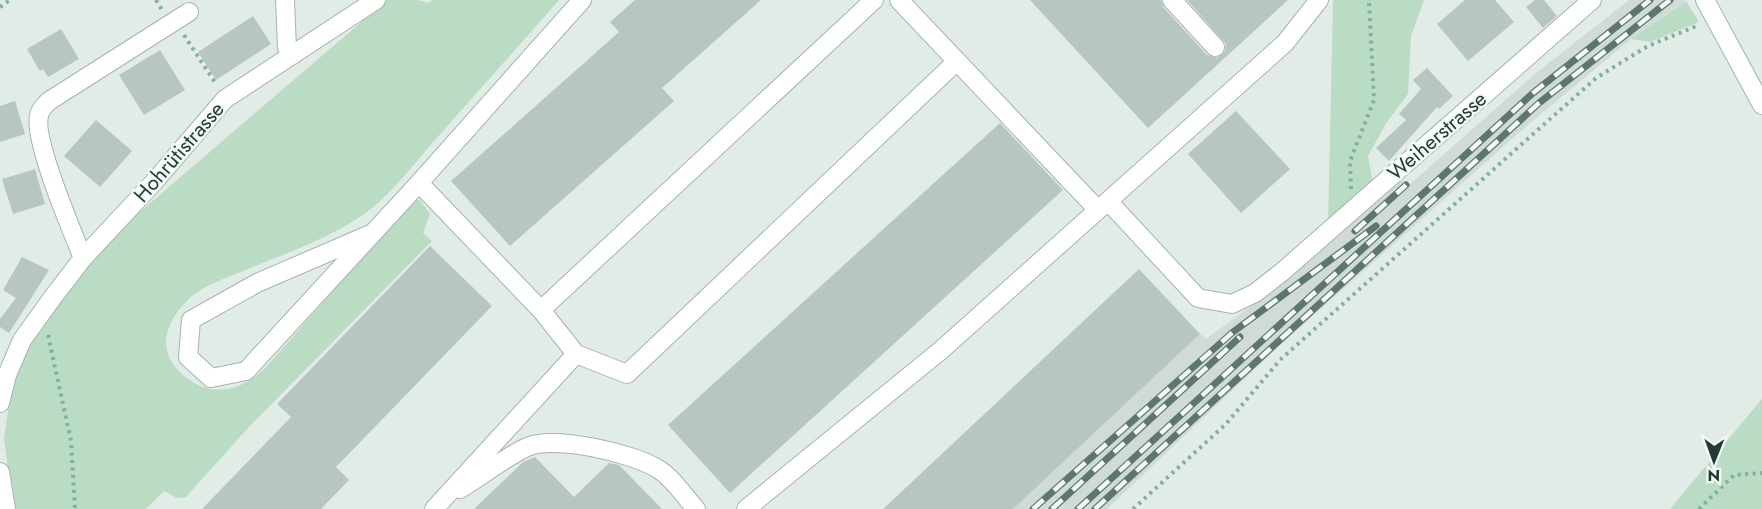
<svg xmlns="http://www.w3.org/2000/svg" width="1762" height="509" viewBox="0 0 1762 509" font-family="Jost,sans-serif">
  <style>
    .built { fill: #d0dbd6 }
    .green { fill: #bbdcc4 }
    .building { fill: #b7c6c0 }
    .lines { fill: none; stroke-linecap: round; stroke-linejoin: round }
    .minor-casing { stroke: #a5b4ae; stroke-width: 20 }
    .path { stroke: #83aea1; stroke-width: 4; stroke-dasharray: 3 4.5; stroke-linecap: butt }
    .minor { stroke: #fff; stroke-width: 18 }
    .rail-casing { stroke: #5d7770; stroke-width: 7 }
    .rail { stroke: #f2f8f5; stroke-width: 4.5; stroke-dasharray: 14; stroke-linecap: butt }
    .labels { text-anchor: middle; stroke-width: 5; stroke-linejoin: round; paint-order: stroke }
    .street-label { font-size: 21px; fill: #223c35; stroke: #f2f8f5 }
  </style>
  <rect width="100%" height="100%" fill="#e2ece7"/>
  <path class="built" d="M1629,0H1686L1631,39L1522,130L1279,346L1107,509H1013L1200,334L1206,339L1288,279L1401,178L1409,185L1536,73Z"/>
  <path class="green" d="M387,0H418L428,3L433,0H559C518,47 476,93 435,140C413,165 390,196 363,215C326,240 284,254 243,271C226,278 205,285 191,297C170,316 155,345 177,369C205,400 240,394 267,366L413,200H420L430,214L423,233L432,241L248,428L186,497L177,498L164,491L146,509H13L4,438L12,384L28,348L99,247Z
    M1333,0H1424L1411,36L1408,94L1387,122L1368,156L1373,184L1328,221Z
    M1686,1L1699,22L1650,42L1631,39Z
    M1762,399V509H1670Z"/>
  <path class="building" d="M635,0H761L662,88L674,101L510,246L451,181L619,32L610,22Z
    M1030,0H1161L1164,8L1207,55L1217,58L1225,51L1226,44L1187,0H1288L1148,128Z
    M1465,0H1495L1514,22L1468,61L1437,24Z
    M1535,0H1544L1557,16L1543,28L1526,7Z
    M253,16L271,44L216,80L198,52Z
    M61,29L79,59L48,77L43,69L40,71L27,49Z
    M160,50L185,90L144,115L119,75Z
    M1427,68L1453,96L1439,109L1437,107L1389,161L1376,148L1406,120L1399,114L1421,89L1413,80Z
    M15,101L25,134L0,142V106Z
    M1236,111L1290,169L1241,213L1188,154Z
    M96,120L132,151L100,187L64,156Z
    M1000,123L1063,190L730,493L668,425Z
    M35,169L45,204L13,214L2,179Z
    M430,246L492,306L336,467L349,480L321,509H202L291,417L277,404Z
    M22,257L49,270L9,333L0,327V319L16,298L3,290Z
    M1139,269L1200,334L1013,509H883Z
    M535,457L574,497L609,463L619,465L662,509H474L523,462Z"/>
  <g class="lines">
    <defs>
      <path id="minor" d="M285,0L287,48L293,55
        M899,0L1098,210
        M1172,0L1215,47
        M1705,0L1762,105
        M419,183L541,310
        M1108,201L1198,298L1232,304L1255,293L1282,272L1592,0
        M373,233L257,283L191,320L188,357L211,378L246,371L419,183L582,0
        M83,258C72,231 33,140 39,116C40,109 45,105 49,101L189,12
        M576,354L627,374L957,61
        M0,403L7,375L22,340L53,297L83,258L154,182L225,99L376,0
        M0,472L6,509
        M460,489C482,476 504,458 527,447C554,435 633,453 658,469C672,477 685,497 696,509
        M434,509L576,354L541,310L874,0
        M746,509L940,351L1285,43L1319,0"/>
    </defs>
    <use href="#minor" class="minor-casing"/>
    <path class="path" d="M156,0L162,10
      M0,7L10,0
      M184,35L216,84
      M1351,189L1350,161L1374,100L1369,0
      M48,335L71,441L75,509
      M1133,509L1226,424L1280,360L1596,78L1648,46L1699,25
      M1699,509L1734,475L1762,473"/>
    <use href="#minor" class="minor"/>
    <defs>
      <path id="rail" d="M1355,231L1406,185
        M1033,509L1233,332L1376,226
        M1052,509L1240,337
        M1078,509L1533,93L1650,0
        M1095,509L1539,103L1670,0"/>
    </defs>
    <use href="#rail" class="rail-casing"/>
    <use href="#rail" class="rail"/>
  </g>
  <g class="labels">
    <g class="street-label">
      <text transform="translate(1437 136) rotate(-41)" y="7">Weiherstrasse</text>
      <text transform="translate(179 152) rotate(-49)" y="7">Hohrütistrasse</text>
    </g>
  </g>
  <g transform="translate(1714 461) rotate(181)" stroke="#f2f8f5" stroke-width="4.5" paint-order="stroke">
  <path d="M0-4.5L10 22L0 15L-10 22Z" fill="#223c35"/>
  <text y="-9" font-size="16" font-weight="bold" text-anchor="middle" fill="#223c35">N</text>
  </g>
</svg>
